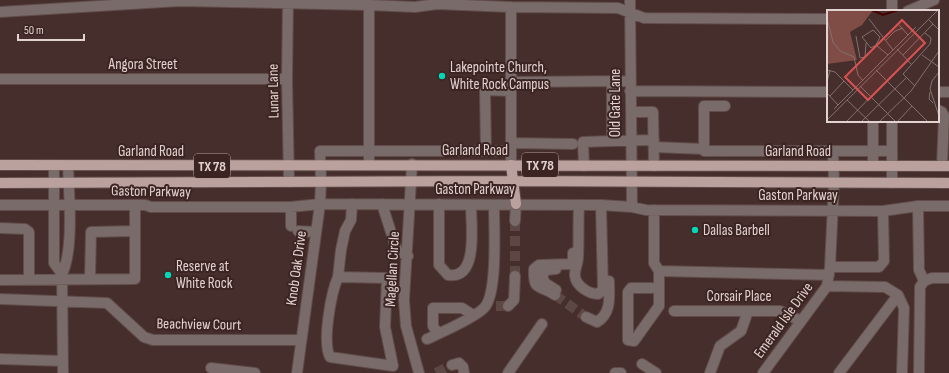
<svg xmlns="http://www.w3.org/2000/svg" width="949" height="373" viewBox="0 0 949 373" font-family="'Sofia Sans Condensed',sans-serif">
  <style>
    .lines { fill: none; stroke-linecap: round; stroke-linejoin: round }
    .minor-tunnel { stroke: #5d4744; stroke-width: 10; stroke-dasharray: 10 5; stroke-linecap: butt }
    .minor-casing { stroke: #614c49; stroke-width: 12 }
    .major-casing { stroke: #614c49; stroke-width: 12 }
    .minor { stroke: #786b6a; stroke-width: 10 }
    .major { stroke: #baa19d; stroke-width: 10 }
    .poi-dot { fill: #08d5b5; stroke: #3b2421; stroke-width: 1.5 }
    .labels { text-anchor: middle; stroke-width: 4; stroke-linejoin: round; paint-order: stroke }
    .shield { fill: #3b2421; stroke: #b09e9c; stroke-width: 1 }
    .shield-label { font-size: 14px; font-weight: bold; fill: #e2d2d0 }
    .street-label { font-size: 15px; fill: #e2d2d0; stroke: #3b2421 }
    .poi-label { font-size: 15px; fill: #e2d2d0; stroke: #3b2421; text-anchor: start }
    .inset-river { fill: none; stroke: #480002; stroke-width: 2 }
    .inset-road { fill: none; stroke: #84706d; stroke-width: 1 }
    .view { fill: #d95252; fill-opacity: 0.15; stroke: #d95252; stroke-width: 2 }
    .inset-edge { fill: none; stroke: #e2d2d0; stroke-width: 2 }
  </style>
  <rect width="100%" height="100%" fill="#452e2b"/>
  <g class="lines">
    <path class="minor-tunnel" d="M515,276V221
      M555,295L586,317
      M496,306H508
      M436,373L452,365"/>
    <defs>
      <path id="minor" d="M288,0L287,79L289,182
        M630,0L632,207
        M511,7L618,8L644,18L828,19
        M892,11V0
        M908,11L934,0
        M0,12L180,1L369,5
        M0,79H287
        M511,82L630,81
        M630,91L828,92
        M938,92H949
        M725,106H704V151H892
        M938,110L942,112L944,116L942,166
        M631,112H653L654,166
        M873,121V165
        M612,141L654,140
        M511,143L573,144
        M654,147L704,149
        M486,151L485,90L511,91
        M412,164L404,300L406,326L419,373
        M369,165V5L415,7L437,4L511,7V165
        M54,166V263L62,274
        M584,166L583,142L612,141V81
        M892,183V121
        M382,204L396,248L399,252L408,256
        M439,204V265L448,275C479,280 471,225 471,205
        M0,205H145L151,207H291L320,204L601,205L632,207L646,210L883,211L918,206H949
        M579,205C578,223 579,241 578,258C578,264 574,270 575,276C576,286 589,294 598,294L603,290L601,205
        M918,206L919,270L924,281
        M654,210V263L659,271L829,275
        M515,221L516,204
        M291,226V207
        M0,228L25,229L29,232V280
        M298,231L316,232
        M830,267H879L884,261L883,211
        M556,269L546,270L542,276L545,283L556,290
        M659,271V306L634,341L628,340V292L631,288H659
        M338,277C331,293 322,342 330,357L393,366L385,327L387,278L338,277L341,250L345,231L351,220L352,204
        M90,279L91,232L134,231
        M0,280L135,279V205
        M827,286L885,287L898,295L904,308L902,373
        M555,295C540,284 533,293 534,269L539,265L570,264L573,260V253
        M0,299L107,303L144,337L153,340H301
        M508,306L514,300L515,276
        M674,311H780L801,321
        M586,317L597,322C612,313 609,296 609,281
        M438,334L433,326V308H462L473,315
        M427,339C442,332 473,319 484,308C498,294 494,227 494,205
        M0,359L63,361
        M642,364L656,373
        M452,365L459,363L463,367L464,373
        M211,368L255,373
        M63,373L62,274C74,250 69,194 68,166
        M297,373L320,204L321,182L320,151H511
        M508,373L542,324
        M615,373H621
        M710,373L720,346L741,331L748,311
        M763,373L827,286L830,267L834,183L833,151
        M839,373L898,295
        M919,373L920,287L924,281L932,278H949"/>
      <path id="major" d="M0,165L949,166
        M511,165L516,204
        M0,183L512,181L949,183"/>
    </defs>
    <use href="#minor" class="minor-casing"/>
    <use href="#major" class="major-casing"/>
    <use href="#minor" class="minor"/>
    <use href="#major" class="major"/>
  </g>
  <g class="poi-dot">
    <circle cx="442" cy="76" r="4"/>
    <circle cx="695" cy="230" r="4"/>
    <circle cx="168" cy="275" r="4"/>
  </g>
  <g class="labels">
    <g class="shield">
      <rect x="522" y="153" width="36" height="24" rx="3"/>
      <rect x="194" y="154" width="36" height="24" rx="3"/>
    </g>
    <g class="shield-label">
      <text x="540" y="170">TX 78</text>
      <text x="212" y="171">TX 78</text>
    </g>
    <g class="street-label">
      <text x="143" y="69">Angora Street</text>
      <text transform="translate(273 91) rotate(-91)" y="5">Lunar Lane</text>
      <text transform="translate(615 103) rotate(-90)" y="5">Old Gate Lane</text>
      <text x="475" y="155">Garland Road</text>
      <text x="151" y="156">Garland Road</text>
      <text x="798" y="156">Garland Road</text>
      <text x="475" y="194">Gaston Parkway</text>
      <text transform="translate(151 191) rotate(1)" y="5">Gaston Parkway</text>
      <text x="798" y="200">Gaston Parkway</text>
      <text transform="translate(296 268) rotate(-82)" y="5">Knob Oak Drive</text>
      <text transform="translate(392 269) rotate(-87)" y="5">Magellan Circle</text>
      <text x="739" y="301">Corsair Place</text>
      <text transform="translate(783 320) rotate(-54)" y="5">Emerald Isle Drive</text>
      <text transform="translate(199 324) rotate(1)" y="5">Beachview Court</text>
    </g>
    <g class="poi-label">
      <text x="450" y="72">Lakepointe Church,<tspan x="450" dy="17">White Rock Campus</tspan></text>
      <text x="703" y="235">Dallas Barbell</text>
      <text x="176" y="271">Reserve at<tspan x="176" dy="17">White Rock</tspan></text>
    </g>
  </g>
  <g transform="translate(827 10)">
    <rect width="112" height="112" fill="#452e2b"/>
    <path d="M0,0H46L35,15L23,22L30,50L0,54Z" fill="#804c46"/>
    <path class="inset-river" d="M45,0L56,5L71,0"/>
    <path class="inset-road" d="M42,9L66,40M101,9L112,20M1,12L6,32L13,41L27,47L31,65L36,71M72,15L81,25M29,26L33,48L38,47L39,33M59,30L68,21L76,18M49,35L53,27L46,20L35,27L44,38L49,35L61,45M70,39L85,55M76,45L106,14M95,45L112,57M0,60L8,62L26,80M49,60L101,112M112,62L105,71L103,79L112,106M0,72L3,60M33,76L69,112M88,76L76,64L103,34L104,28L98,23M103,82L102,89L106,93M0,83L11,95M3,86L17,71M20,90L43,112M7,99L89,17M0,110L111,0M19,112L67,63M34,112L80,67M52,112L84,81L112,41M70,112L85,96"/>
    <path class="view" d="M75,10L98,33L41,90L18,67Z"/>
    <rect width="112" height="112" class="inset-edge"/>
  </g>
  <path d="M18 34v6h66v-6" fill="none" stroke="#e2d2d0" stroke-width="2"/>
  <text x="24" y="34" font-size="12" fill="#e2d2d0" stroke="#3b2421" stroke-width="3" paint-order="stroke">50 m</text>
</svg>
